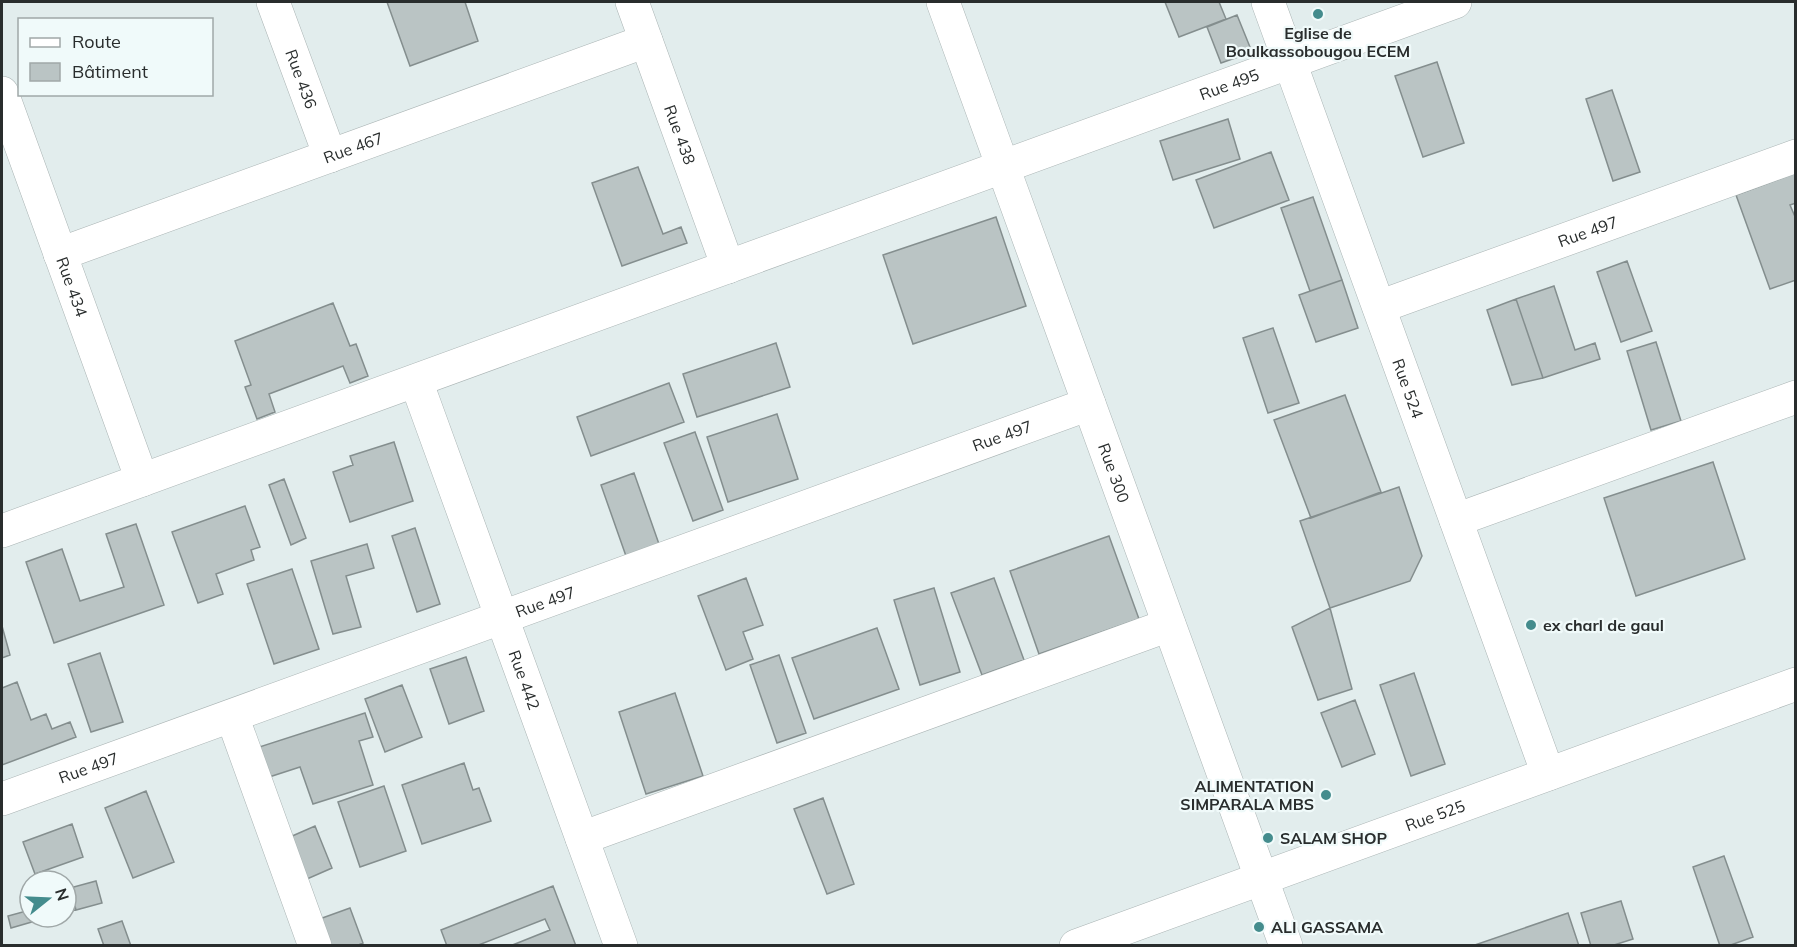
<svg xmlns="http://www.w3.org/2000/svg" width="1797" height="947" viewBox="0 0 1797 947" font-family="Mulish,sans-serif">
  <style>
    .building { fill: #bac4c4; stroke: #848e8e; stroke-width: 1.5 }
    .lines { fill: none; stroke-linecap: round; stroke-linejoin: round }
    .minor-casing { stroke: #aab4b4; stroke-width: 34 }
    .tertiary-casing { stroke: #aab4b4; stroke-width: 34 }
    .minor { stroke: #fff; stroke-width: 33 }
    .tertiary { stroke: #fff; stroke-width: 33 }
    .poi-dot { fill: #448c8d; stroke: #f0fafa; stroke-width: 2 }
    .labels { text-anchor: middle; stroke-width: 4.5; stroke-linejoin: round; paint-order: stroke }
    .poi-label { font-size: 16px; font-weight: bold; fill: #292d2d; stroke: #f0fafa; text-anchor: start }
    .street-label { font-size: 16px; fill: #292d2d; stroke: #f0fafa }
  </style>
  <rect width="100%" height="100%" fill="#e2eded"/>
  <path class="building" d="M387,2H465L478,41L410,66Z
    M1165,2H1219L1226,19L1179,37Z
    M1237,15L1252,52L1221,63L1207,27Z
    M1437,62L1464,143L1423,157L1395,76Z
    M1612,90L1640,172L1613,181L1586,99Z
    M1228,119L1240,159L1173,180L1160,141Z
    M1271,152L1289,200L1214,228L1196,180Z
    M638,167L663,234L681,227L687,243L622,266L592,183Z
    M1795,173L1796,203L1790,205L1796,219V280L1770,289L1736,195Z
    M1313,197L1342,280L1310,291L1281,208Z
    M996,217L1026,306L913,344L883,255Z
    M1627,261L1652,331L1621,342L1597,272Z
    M1342,280L1358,328L1316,342L1299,295Z
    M1554,286L1575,350L1595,343L1600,359L1543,378L1516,299Z
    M1516,299L1543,378L1512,385L1487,310Z
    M333,303L350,346L356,344L368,376L350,383L343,366L269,394L275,412L257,419L245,387L251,385L235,341Z
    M1273,328L1299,403L1268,413L1243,338Z
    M1656,342L1681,421L1651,430L1627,351Z
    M776,343L790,387L697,417L683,374Z
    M669,383L684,422L591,456L577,417Z
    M1345,395L1381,492L1311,518L1274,420Z
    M777,414L798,479L728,502L707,437Z
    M695,432L723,510L693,521L664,443Z
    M394,442L413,501L350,522L333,472L353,465L350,456Z
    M1713,462L1745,559L1636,596L1604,498Z
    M634,473L659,544L626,556L601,485Z
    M284,479L306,538L291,545L269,485Z
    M1399,487L1422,556L1410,581L1330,608L1300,521Z
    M245,506L260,547L251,550L254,560L216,574L223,594L198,603L172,532Z
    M136,524L164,605L54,643L26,562L62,549L80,601L124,587L106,534Z
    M415,528L440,604L417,612L392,536Z
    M1109,536L1139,619L1039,654L1010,571Z
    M367,544L374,568L346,576L361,627L333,634L311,561Z
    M292,569L319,649L274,664L247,584Z
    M746,578L763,625L743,632L753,659L726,670L698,596Z
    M994,578L1024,660L982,675L951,593Z
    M934,588L960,672L920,685L894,600Z
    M1330,608L1352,689L1318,700L1292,627Z
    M2,626L10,655L2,658Z
    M877,628L899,689L814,719L792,658Z
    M100,653L123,722L91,732L68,664Z
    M779,655L806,733L777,743L750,665Z
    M466,657L484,711L449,724L430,669Z
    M1414,673L1445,764L1411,776L1380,685Z
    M17,682L31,720L46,714L52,729L70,722L76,737L2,765V688Z
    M402,685L422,737L385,752L365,699Z
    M675,693L703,776L646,794L619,712Z
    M1355,700L1375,754L1342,767L1321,713Z
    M365,713L373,737L359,741L373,785L313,804L300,767L263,779L253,749Z
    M464,763L473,790L479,788L491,821L422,844L402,785Z
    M384,786L406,851L360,867L338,802Z
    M146,791L174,862L133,878L105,808Z
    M823,798L854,884L827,894L794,809Z
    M72,824L83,857L35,874L23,842Z
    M315,826L332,868L307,879L290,837Z
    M1724,856L1753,937L1728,946H1720L1693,867Z
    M96,881L102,903L76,910L70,888Z
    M553,886L576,946H510L550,930L545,919L476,946H447L441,930Z
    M73,898L76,910L66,912V900Z
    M1621,901L1633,939L1611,946H1591L1581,913Z
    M350,908L363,943L356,946H323L314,921Z
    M30,910V917H49L11,928L8,916Z
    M1568,913L1579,946H1472Z
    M122,921L131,946H104L98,929Z"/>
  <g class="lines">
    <defs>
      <g id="minor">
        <path id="s1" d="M273,2L330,156"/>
        <path id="s2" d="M632,2L728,267"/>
        <path id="s3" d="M1268,2L1548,774"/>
        <path id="s4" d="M2,93L142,480"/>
        <path id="s5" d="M60,254L646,41"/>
        <path id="s6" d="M1379,307L1796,156"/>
        <path id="s7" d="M416,381L621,946"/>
        <path d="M1456,520L1796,397"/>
        <path id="s8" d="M2,531L1455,2"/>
        <path d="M232,716L315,946"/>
        <path id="s9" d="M2,799L1089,404"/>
        <path d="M582,838L1169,625"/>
      </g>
      <g id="tertiary">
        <path id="s10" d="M943,2L1286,946"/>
        <path id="s11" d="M1076,946L1796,684"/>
      </g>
    </defs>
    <use href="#minor" class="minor-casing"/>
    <use href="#tertiary" class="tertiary-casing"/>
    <use href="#minor" class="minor"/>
    <use href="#tertiary" class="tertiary"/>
  </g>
  <g class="poi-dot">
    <circle cx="1318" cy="14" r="6"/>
    <circle cx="1531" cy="625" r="6"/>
    <circle cx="1326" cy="795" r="6"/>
    <circle cx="1268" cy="838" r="6"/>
    <circle cx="1259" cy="927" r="6"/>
  </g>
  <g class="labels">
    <g class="poi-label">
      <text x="1318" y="39" text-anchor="middle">Eglise de<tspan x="1318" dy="18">Boulkassobougou ECEM</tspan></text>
      <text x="1543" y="631">ex charl de gaul</text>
      <text x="1314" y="792" text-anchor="end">ALIMENTATION<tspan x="1314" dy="18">SIMPARALA MBS</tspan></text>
      <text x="1280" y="844">SALAM SHOP</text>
      <text x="1271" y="933">ALI GASSAMA</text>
    </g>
    <g class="street-label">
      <text dy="6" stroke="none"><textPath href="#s1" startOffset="82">Rue 436</textPath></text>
      <text dy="6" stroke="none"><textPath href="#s8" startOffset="1306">Rue 495</textPath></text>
      <text dy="6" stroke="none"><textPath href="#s2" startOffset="141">Rue 438</textPath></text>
      <text dy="6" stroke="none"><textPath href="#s5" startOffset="312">Rue 467</textPath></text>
      <text dy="6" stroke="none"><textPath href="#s6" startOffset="222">Rue 497</textPath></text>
      <text dy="6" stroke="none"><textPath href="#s4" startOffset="206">Rue 434</textPath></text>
      <text dy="6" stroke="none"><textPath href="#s3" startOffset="411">Rue 524</textPath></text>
      <text dy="6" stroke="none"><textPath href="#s9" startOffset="1064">Rue 497</textPath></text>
      <text dy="6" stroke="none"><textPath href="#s10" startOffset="501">Rue 300</textPath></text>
      <text dy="6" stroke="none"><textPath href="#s9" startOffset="578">Rue 497</textPath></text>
      <text dy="6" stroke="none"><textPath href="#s7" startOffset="318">Rue 442</textPath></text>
      <text dy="6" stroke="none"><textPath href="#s9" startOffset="92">Rue 497</textPath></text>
      <text dy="6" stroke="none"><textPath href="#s11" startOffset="382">Rue 525</textPath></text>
    </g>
  </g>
  <rect width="1797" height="947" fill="none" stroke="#292d2d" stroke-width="6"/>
  <rect x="18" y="18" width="195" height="78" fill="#f0fafa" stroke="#a0a8a8" stroke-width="1.5"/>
  <rect x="30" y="38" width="30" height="9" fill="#ffffff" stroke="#a0a8a8" stroke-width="1.5"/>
  <text x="72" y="48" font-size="18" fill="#292d2d">Route</text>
  <rect x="30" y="63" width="30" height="18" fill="#bac4c4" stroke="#a0a8a8" stroke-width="1.5"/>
  <text x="72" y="78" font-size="18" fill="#292d2d">Bâtiment</text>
  <g transform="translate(48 899) rotate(72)"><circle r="28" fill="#f0fafa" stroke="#a0a8a8" stroke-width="1.5"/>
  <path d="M0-4.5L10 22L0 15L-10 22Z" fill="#448c8d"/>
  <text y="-9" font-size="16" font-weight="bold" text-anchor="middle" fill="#292d2d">N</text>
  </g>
</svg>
